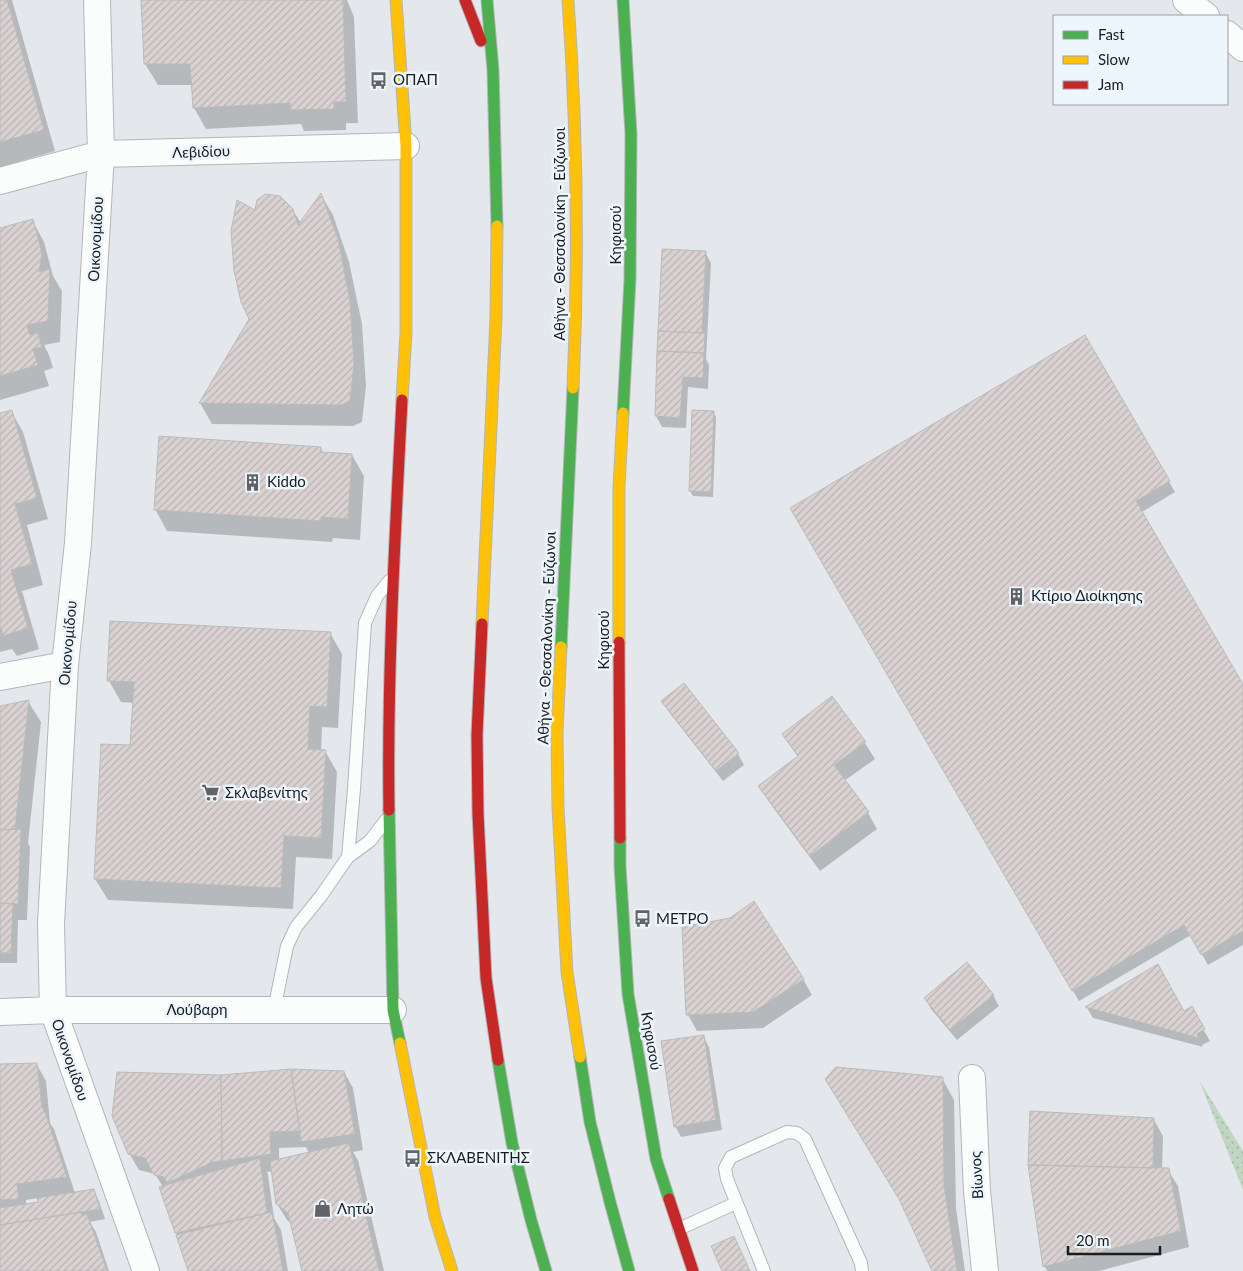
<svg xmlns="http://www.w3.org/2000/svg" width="1243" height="1271" viewBox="0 0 1243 1271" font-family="Lato,sans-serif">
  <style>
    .grass { fill: url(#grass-dots) }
    .shadow { fill: #0003; fill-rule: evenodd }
    .building { fill: url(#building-hatch); stroke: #bbbbbc }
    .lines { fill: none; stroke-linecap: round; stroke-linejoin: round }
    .lane-casing { stroke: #b3b6b9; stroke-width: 14 }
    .street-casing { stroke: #b3b6b9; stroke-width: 28 }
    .fast-casing { stroke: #b3b6b9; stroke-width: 13 }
    .slow-casing { stroke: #b3b6b9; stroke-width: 13 }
    .jam-casing { stroke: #b3b6b9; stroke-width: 13 }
    .lane { stroke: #fbfcfc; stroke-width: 12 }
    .street { stroke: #fbfcfc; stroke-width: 26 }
    .fast { stroke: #4caf50; stroke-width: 11 }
    .slow { stroke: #ffc107; stroke-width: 11 }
    .jam { stroke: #c62828; stroke-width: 11 }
    .labels { text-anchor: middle; stroke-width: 5; stroke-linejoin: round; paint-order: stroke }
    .poi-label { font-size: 15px; fill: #1a1d1f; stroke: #eef6fd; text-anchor: start }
    .street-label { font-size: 15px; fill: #1a1d1f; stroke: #eef6fd }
  </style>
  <defs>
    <pattern id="grass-dots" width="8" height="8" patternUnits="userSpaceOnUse" patternTransform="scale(1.25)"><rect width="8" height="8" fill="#c1d6c2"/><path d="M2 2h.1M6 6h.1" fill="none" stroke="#a5b7a6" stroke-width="1.8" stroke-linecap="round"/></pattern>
    <pattern id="building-hatch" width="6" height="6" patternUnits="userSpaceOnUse" patternTransform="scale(1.25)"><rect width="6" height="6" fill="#dad1d1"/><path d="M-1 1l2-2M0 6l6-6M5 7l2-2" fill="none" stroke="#bab3b3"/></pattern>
  </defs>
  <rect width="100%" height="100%" fill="#e4e8ec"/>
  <path class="grass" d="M1199,1080L1243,1151V1190Z"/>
  <path class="shadow" d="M0,0H12L55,151L0,167Z
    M142,0H347L354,17L358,123H346V130L304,131L301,124L206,129L194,108L192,85H158L145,64Z
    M321,195L333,215L349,262L362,324L366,386L362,422L353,426L212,424L200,403L251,319L256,212L292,209L301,223Z
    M32,220L44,242L53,276L62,291L60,342L44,345L49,355L53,368L44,371L49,386L0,400V229Z
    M705,252L711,263L706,359L709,365L708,389L688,387L686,428L662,427L656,416Z
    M1085,337L1175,492L1142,512L1243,686V945L1208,965L1191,935L1079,1001L792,509Z
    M11,411L23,432L48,519L27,525L43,585L22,591L39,649L17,656L12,649L0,652V414Z
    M693,411L713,412L716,417L713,497L693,496L690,491Z
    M321,448L324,454L352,455L364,476L360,540L333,538L332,542L167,531L155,509Z
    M330,633L342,654L338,728L322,727L321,751H325L337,772L332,859L296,857L293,909L108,900L95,879L131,746L134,703L121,702L109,681Z
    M832,698L865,743L875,759L844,781L868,813L877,829L820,871L769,802L760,786L798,757L783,734Z
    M28,701L41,722L28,843L30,847L27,920H18L17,963H0V707Z
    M663,702L738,754L744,765L723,781L669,712Z
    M683,928L803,979L812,995L763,1028L697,1031L688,1015Z
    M993,995L999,1006L957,1040L931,1009L925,998Z
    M1087,1008L1184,1012L1191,1008L1210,1041L1202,1045L1203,1047L1093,1018Z
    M703,1036L709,1047L722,1130L681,1137L675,1126Z
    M0,1065H37L46,1081L50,1123L54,1129L75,1193L93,1190L99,1201L105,1219L90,1222L96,1232L109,1271H0ZM38,1198L39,1203L26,1205V1200Z
    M344,1072L353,1088L363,1150L353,1152L358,1160L384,1271H303L292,1224L287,1220L277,1204L273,1171L267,1172L268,1175L274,1218L281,1230L288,1271H189L176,1232L163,1187L155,1174L139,1170L129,1153L221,1076ZM306,1147L309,1153L279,1160V1148Z
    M942,1078L954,1100L956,1208L965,1271H933L902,1204Z
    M1154,1120L1163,1136L1162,1169L1168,1170L1178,1186L1189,1247L1099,1271H1047L1045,1267L1029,1165Z"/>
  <path class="building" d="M0,0H7L44,130L0,142Z
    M141,0H343L346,102H334V109L291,110L290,103L193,108L190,64H144Z
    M321,193L338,239L350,301L354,364L350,401L341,405L199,403L249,319L241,302L234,271L231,231L237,200L255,210L257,200L265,194L280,196L293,209L298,225Z
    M33,219L42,253L39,272L50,269L48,321L27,325L30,335L38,333L42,347L33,349L38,365L0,376V228Z
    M662,249L706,251L702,333L658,331Z
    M658,331L705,333L704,353L657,351Z
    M1085,335L1170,481L1136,501L1243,684V931L1201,955L1184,925L1072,991L790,508Z
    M657,351L704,353L703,378L683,377L680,418L655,416Z
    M12,410L37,498L15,504L32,564L11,570L28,628L3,636L1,628H0V413Z
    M692,410L714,411L711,492L689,491Z
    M159,436L321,447V452L352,454L348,519L321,517V521L154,510Z
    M110,621L331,632L327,707L310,706L308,749L326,750L321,838L284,836L281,888L94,879L101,744L130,745L134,682L107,681Z
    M684,683L739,753L716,771L661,701Z
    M832,696L866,742L834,765L869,812L810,856L758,786L798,756L782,734Z
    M29,700L15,829L0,830V706Z
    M21,829L18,904L0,903V830Z
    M754,901L804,979L753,1012L686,1015L682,927L730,918Z
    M0,903L13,904L11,953H0Z
    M967,962L994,995L950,1030L924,998Z
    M1158,964L1184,1011L1192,1006L1205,1029L1197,1034L1199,1038L1085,1007Z
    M704,1035L716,1120L674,1127L661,1041Z
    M37,1063L42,1107L45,1112L67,1177L17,1184L19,1199L0,1200V1064Z
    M836,1067L943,1077L944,1185L957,1271H932L899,1199L825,1079Z
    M291,1069L344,1071L355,1134L301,1142Z
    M291,1069L300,1131L270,1132L271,1154L222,1161L221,1075Z
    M117,1072L221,1075L222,1161L213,1162L167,1183L164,1177L154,1175L145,1158L128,1154L112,1116Z
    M1030,1111L1154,1118L1153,1168L1028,1165Z
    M349,1143L379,1271H302L288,1213L276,1204L270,1161Z
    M260,1158L267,1213L175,1233L159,1187Z
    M1028,1165L1169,1168L1181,1231L1043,1267Z
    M94,1189L100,1209L0,1225V1208L38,1202L37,1198Z
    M81,1212L82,1216L87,1214L107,1271H0V1225Z
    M272,1212L283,1271H188L176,1235Z
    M734,1236L750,1271H722L711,1246Z"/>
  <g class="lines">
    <defs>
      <path id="lane" d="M348,857L370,841L386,820
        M274,1010L287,946L296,927L321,896L348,857L354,789L365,623L377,596L389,581
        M679,1229L736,1203
        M764,1271L727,1179L725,1168L731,1157L787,1132L797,1133L805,1139L861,1263L862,1271"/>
      <path id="street" d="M97,0L101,154L78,543L65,665L51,924L53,1010L146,1271
        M1186,0L1206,16
        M1227,34L1243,48
        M0,181L101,154L406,146
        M0,677L65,665
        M0,1012L53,1010H393
        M972,1078L977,1191L985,1271"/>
      <path id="fast" d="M487,0L493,70L497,226
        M623,413L630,279L631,134L623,0
        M561,647L573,388
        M389,810L393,1010L400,1043
        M620,838V866L628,994L656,1159L669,1199
        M580,1057L590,1122L610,1202L629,1271
        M498,1060L512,1143L531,1220L546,1271"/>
      <path id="slow" d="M396,0L406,146V333L402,400
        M568,0C577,129 579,259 573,388
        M482,624L496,318L497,226
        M619,642V487L623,413
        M561,647L557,732L558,807L567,972L580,1057
        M400,1043L435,1217L452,1271"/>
      <path id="jam" d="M465,0L481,41
        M482,624L477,735L478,814L486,978L498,1060
        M619,642L620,838
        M389,810C387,674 395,537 402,400
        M669,1199L693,1271"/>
    </defs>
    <use href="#lane" class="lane-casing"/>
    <use href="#street" class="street-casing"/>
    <use href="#fast" class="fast-casing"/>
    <use href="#slow" class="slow-casing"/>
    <use href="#jam" class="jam-casing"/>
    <use href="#lane" class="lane"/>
    <use href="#street" class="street"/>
    <use href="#fast" class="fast"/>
    <use href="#slow" class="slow"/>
    <use href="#jam" class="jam"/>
  </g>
  <defs>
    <symbol id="bus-bare" viewBox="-9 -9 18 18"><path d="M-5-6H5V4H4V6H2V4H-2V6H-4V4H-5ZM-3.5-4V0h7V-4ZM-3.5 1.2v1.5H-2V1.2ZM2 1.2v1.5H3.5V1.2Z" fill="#616467" stroke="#eef6fd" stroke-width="2.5" paint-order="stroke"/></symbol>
    <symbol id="building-bare" viewBox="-9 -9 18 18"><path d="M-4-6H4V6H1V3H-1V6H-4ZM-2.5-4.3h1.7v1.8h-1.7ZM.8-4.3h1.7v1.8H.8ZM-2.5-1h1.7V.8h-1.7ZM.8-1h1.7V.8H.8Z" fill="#616467" stroke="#eef6fd" stroke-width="2.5" paint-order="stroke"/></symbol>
    <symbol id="supermarket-bare" viewBox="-9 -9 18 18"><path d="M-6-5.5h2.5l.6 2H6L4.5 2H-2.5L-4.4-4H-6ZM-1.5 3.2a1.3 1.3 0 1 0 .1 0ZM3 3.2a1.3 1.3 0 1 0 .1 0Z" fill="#616467" stroke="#eef6fd" stroke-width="2.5" paint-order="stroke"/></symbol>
    <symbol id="shop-bare" viewBox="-9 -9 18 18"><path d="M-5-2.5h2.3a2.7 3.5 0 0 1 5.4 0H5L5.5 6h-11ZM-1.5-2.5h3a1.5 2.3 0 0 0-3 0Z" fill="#616467" stroke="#eef6fd" stroke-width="2.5" paint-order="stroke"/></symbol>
  </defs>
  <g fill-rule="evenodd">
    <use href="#bus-bare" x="366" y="68" width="25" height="25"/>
    <use href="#building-bare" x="240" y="470" width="25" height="25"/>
    <use href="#building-bare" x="1004" y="584" width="25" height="25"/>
    <use href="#supermarket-bare" x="198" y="780" width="25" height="25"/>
    <use href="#bus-bare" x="630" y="906" width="25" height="25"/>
    <use href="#bus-bare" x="400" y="1146" width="25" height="25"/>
    <use href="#shop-bare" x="310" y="1196" width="25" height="25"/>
  </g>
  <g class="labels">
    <g class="poi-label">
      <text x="393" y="85">ΟΠΑΠ</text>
      <text x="267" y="487">Kiddo</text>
      <text x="1031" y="601">Κτίριο Διοίκησης</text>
      <text x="225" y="798">Σκλαβενίτης</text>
      <text x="656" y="924">ΜΕΤΡΟ</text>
      <text x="427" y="1163">ΣΚΛΑΒΕΝΙΤΗΣ</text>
      <text x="337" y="1214">Λητώ</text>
    </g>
    <g class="street-label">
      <text transform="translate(201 152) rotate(-2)" y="5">Λεβιδίου</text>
      <text transform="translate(560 234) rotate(-90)" y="5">Αθήνα - Θεσσαλονίκη - Εύζωνοι</text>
      <text transform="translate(616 235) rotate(-90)" y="5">Κηφισού</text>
      <text transform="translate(96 239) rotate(-87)" y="5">Οικονομίδου</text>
      <text transform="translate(547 638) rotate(-88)" y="5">Αθήνα - Θεσσαλονίκη - Εύζωνοι</text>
      <text transform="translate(604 640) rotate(-90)" y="5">Κηφισού</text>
      <text transform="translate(68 643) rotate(-85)" y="5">Οικονομίδου</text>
      <text x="197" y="1015">Λούβαρη</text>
      <text transform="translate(651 1041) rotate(80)" y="5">Κηφισού</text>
      <text transform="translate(70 1060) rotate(71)" y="5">Οικονομίδου</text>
      <text transform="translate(977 1175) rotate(-93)" y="5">Βίωνος</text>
    </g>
  </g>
  <rect x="1053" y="15" width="175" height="90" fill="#eef6fd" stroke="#999fa4"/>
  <rect x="1063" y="31" width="25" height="8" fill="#4caf50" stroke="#999fa4"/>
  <text x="1098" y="40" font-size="15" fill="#1a1d1f">Fast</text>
  <rect x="1063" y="56" width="25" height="8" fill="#ffc107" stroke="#999fa4"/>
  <text x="1098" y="65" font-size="15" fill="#1a1d1f">Slow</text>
  <rect x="1063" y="81" width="25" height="8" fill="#c62828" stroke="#999fa4"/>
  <text x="1098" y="90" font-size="15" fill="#1a1d1f">Jam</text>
  <path d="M1068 1246v8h92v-8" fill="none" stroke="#1a1d1f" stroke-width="2.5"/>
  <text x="1076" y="1246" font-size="15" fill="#1a1d1f" stroke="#eef6fd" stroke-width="4" paint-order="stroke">20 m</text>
</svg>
